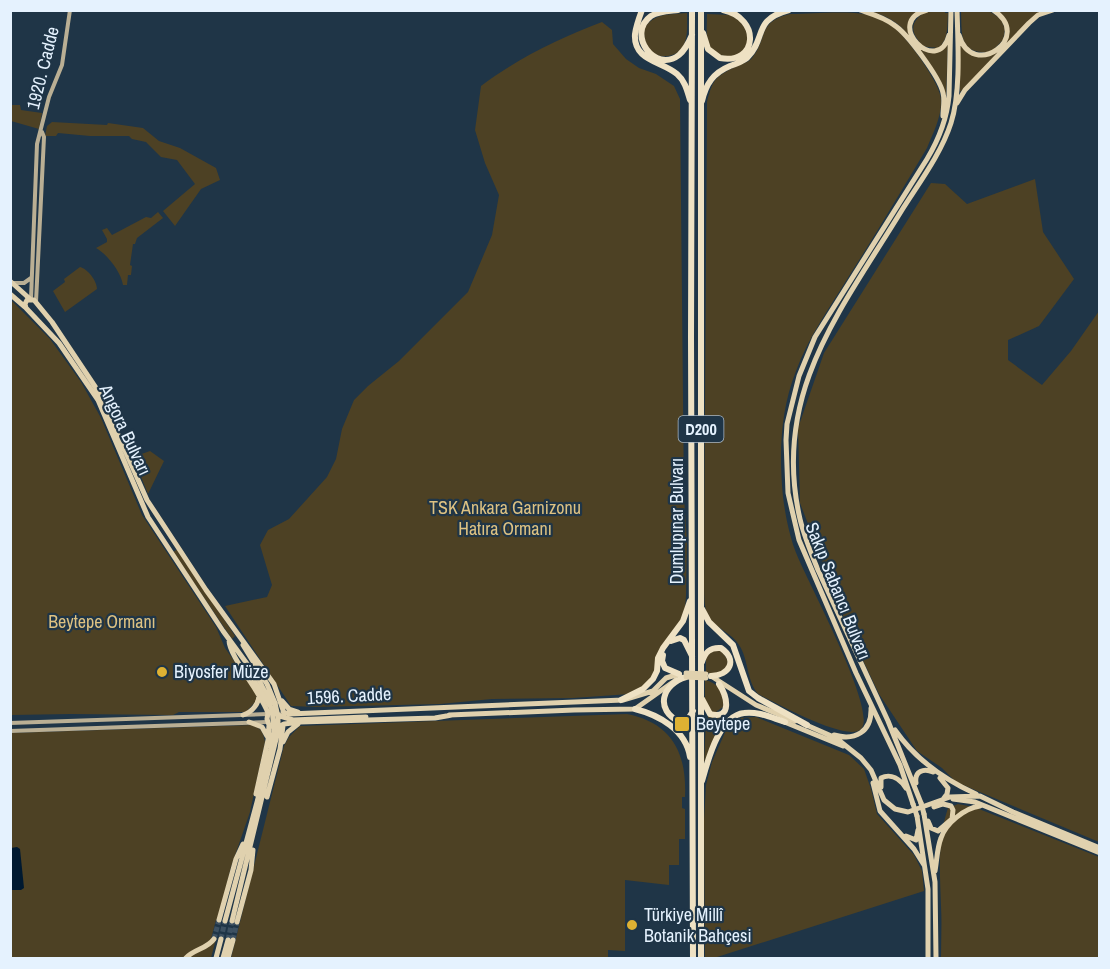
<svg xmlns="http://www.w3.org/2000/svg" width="1110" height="969" viewBox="0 0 1110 969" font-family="'Archivo Narrow',sans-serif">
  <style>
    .green { fill: #4d4124 }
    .water { fill: #001930 }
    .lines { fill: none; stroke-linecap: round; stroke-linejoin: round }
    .primary-tunnel { stroke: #3d5162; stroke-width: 5; stroke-dasharray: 5 2.5; stroke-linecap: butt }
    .secondary { stroke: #baaf94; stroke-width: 4 }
    .primary { stroke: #e0d1ae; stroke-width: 5 }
    .trunk { stroke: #eee1c3; stroke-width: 6 }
    .primary-bridge { stroke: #e0d1ae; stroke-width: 5 }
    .poi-dot { fill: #deb133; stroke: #1f3547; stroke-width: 2 }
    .labels { text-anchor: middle; stroke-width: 4.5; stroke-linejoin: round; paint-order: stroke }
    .shield { fill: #1f3547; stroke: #aab9c7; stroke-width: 1.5 }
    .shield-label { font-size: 16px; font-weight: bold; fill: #e5f2fe }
    .street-label { font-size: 18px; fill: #e5f2fe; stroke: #1f3547 }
    .park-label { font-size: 18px; fill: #dec282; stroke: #1f3547 }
    .poi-label { font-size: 18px; fill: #e5f2fe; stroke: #1f3547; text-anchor: start }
  </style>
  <rect width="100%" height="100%" fill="#1f3547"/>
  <path class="green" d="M869,11H920L917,12L910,33L928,51L948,41L946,99C944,81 915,42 902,28C893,19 881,14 869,11Z
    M926,11H945V13H948C947,32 949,53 923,46C910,32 909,23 926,11Z
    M961,11H989L1001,19L1005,29L1003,40L991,52C959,54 962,37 961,11Z
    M998,11H1044L960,92V44L964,49L984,56L1007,40L1003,16Z
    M687,13C687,22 688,34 685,42C680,59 656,61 647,47C644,42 644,34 644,28C657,12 668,15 687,13Z
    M707,14L730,15L746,24C746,30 749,38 748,43C745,60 717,60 710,47C705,37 707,25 707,14Z
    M790,14C814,14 846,10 869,15C879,18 889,23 897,30C909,41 941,84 941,100C942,116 933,133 927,148C901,191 876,234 849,276C830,307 808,338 796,371C780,411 779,455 783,497C785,513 789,534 795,550C804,576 879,712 861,729C848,743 774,702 758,694C746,679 749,660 739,645C732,633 715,628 708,616C702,606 705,572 704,559L707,102C713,77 717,76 739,65C744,63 749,62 752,58C768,38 757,22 790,14Z
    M602,22L612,30L613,44L626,59L639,68L656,74L674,86L680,99L684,498L687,541L686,596L684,620L664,644L657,667L648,684L630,694L573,698L492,699L440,704L315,707L291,706L225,606L267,597L272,585L260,545L268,530L289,519L327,477L336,459L342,429L354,400L368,386L399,361L468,292L492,235L499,195L485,163L475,130L481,86C517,59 559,38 602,22Z
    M11,105H20L21,110L42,113L39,129L11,121Z
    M52,122L107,125L108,123L143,128L159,141L180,148L216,168L220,180L201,189L175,226L163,211L195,184L177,160L161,157L146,142L132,139L129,136H90L58,133L56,136H45L47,126Z
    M1035,179L1043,232L1074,279L1039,326L1008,340V360L1042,385L1071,351L1099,311V842L956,782L942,768L917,751L879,694L849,631L800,503L798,428L824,353L931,183L945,184L967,204Z
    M158,212L163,218L137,238L135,244H133L130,265L132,266L131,275H128L127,285H123C121,272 107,254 96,248L107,242V239L102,230L107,228L112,235L146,217L151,218Z
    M80,267C88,269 97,281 97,289L65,312L53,291L65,282L64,279Z
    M10,299L50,339L81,382L101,418L142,515L216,627L225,648L257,694L256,701L246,712H179L173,715L71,714L11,715Z
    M150,451L164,461L148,494L133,457Z
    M178,549L235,636L232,639L173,552Z
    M721,650L728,660L727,667L718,674L706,673V657L710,651Z
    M705,680C719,683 724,693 723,707L716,712H710L705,705Z
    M627,714C672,723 687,753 685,797H682V808L685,809V839H679V865H669V885L625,880V951L608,950V958H231L284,746L289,737L300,726Z
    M724,715L704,763L706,721H708V716Z
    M756,717L849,755L864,769L871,789L877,814L914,855L922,871L924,891L714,958H705L704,821L706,785L712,762L727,728L738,718Z
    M252,725C262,729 263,732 265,742L250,812L231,867L218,920H216L211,939H216L211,958H11L10,733Z
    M958,804L974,807L1099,857V958H941C941,941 942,924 941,906C940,873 937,840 948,808Z"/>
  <path class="water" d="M17,847L20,849L24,888L21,890H11V848Z"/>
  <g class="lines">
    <path class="primary-tunnel" d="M214,939L219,920
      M221,939L225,921
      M228,940L232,921
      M233,940L237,922"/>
    <path class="secondary" d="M13,283H24L31,278
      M31,299L37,144L49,97L62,65L70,10
      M36,302L44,137L42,132
      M10,723L268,714
      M10,731L267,722"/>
    <path class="primary" d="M860,10C872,14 884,17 894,25C907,33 940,78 943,93C945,100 943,108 943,116
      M927,10C882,22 938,78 949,35
      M959,35C972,81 1035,37 993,10
      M957,103L965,90L1029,23L1038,15L1053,10
      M10,281L30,299
      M10,294L25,307
      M229,639C228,656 261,692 268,713
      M243,645L267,684L275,703
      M711,676L756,705L795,721
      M282,701L289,709L298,712
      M271,704L259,680L223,631L148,517L98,400L59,343L26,308L25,304L27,300H34L52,322L100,394L147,500L206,590L274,684L284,713
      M275,709L268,713L267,719L269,725L276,728L284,724L300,722L435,718L452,715
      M283,712L289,714L623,700L653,691L666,678L679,674
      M243,715C252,712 259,704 259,695
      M449,715L574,710L635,709L676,680
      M782,721L843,746
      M249,722L262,727L267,736
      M804,724L836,738L861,758L871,770L884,800L895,809L908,812L950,797L980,796L1013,812L1100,848
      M895,730C916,760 943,779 976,794
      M834,735C855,741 872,732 871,708
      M283,742L288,732L298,724
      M940,778L948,788L947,794L944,798
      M873,783L880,811L914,849L924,865
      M916,783C914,771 924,768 933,772
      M881,787V778C891,773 900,779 906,788
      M256,794L268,740L269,725
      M267,797L280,749L283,726
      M953,799L975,802L1100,853
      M921,803L888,721L818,570C811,553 804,536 800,519C771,394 841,310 902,210C919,183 941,154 951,123C961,92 958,44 957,10
      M913,804L900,765L856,673L799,540L788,493L786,440L787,424L799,376L815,337L927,159C939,139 947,118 949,96L951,10
      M924,814L935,882L936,958
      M917,816L928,889V958
      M928,821L931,828L938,831L952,819L953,810L951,806L943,804L934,807
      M906,836L916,840L918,830
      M935,871C937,860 937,848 941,838C946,823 965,808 980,806
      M219,920L236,859L243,844
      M225,921L271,750L274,730
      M232,921L278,731
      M237,922L251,870L253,850
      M186,958C194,949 207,949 214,939
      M216,958L221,939
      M223,958L228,940
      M228,958L233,940"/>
    <path class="trunk" d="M642,10C639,18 636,26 635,34C633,61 662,61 677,74C685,81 687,90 690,100
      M678,10C670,11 659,11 651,16C626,34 655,74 679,55C685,50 689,42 692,35
      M692,10L691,337L693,958
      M701,10V958
      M703,33L708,49L720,58C758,65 761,18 723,10
      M702,101C706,84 713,73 730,66C736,64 742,62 747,58C767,38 752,20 789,10
      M702,609L709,622L733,645L749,691L758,698L807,725
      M671,641L680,638L684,640L692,656
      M663,655L662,661L665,668L679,674
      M702,662C705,652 710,647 721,648C738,660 730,675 711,676
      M686,677C662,684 654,710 680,722L688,719L693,711
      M702,699L710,714C733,720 727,696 719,684
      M621,700L643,689L653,679L657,671L658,658L663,648L683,621L690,601
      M635,709C659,715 686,730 690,757
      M702,781C708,760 719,716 744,713C758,711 772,718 785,722"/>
    <path class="primary-bridge" d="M246,668L272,709L280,716L293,720L366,717
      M686,673L706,674
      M686,677L706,678
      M275,703L278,717V731
      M272,709L274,730
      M921,803L924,814
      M913,804L917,816"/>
  </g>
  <g class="poi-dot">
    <circle cx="162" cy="672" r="6"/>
    <rect x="674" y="716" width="16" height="16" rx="3"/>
    <circle cx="632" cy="925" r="6"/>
  </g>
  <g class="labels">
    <rect class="shield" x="678.5" y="416" width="45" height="26" rx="4.5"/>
    <g class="shield-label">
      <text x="701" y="435">D200</text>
    </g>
    <g class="street-label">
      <text transform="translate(43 68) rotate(-76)" y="6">1920. Cadde</text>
      <text transform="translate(125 430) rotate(65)" y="6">Angora Bulvarı</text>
      <text transform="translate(677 521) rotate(-90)" y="6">Dumlupınar Bulvarı</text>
      <text transform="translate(838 591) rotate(68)" y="6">Sakıp Sabancı Bulvarı</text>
      <text transform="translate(349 696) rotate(-3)" y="6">1596. Cadde</text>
    </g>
    <g class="park-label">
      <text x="505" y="514">TSK Ankara Garnizonu<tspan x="505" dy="21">Hatıra Ormanı</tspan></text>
      <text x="102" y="628">Beytepe Ormanı</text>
    </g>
    <g class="poi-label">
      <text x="174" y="678">Biyosfer Müze</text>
      <text x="696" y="730">Beytepe</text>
      <text x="644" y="921">Türkiye Millî<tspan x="644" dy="21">Botanik Bahçesi</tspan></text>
    </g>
  </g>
  <rect width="1110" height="969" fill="none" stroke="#e5f2fe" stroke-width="24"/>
</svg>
